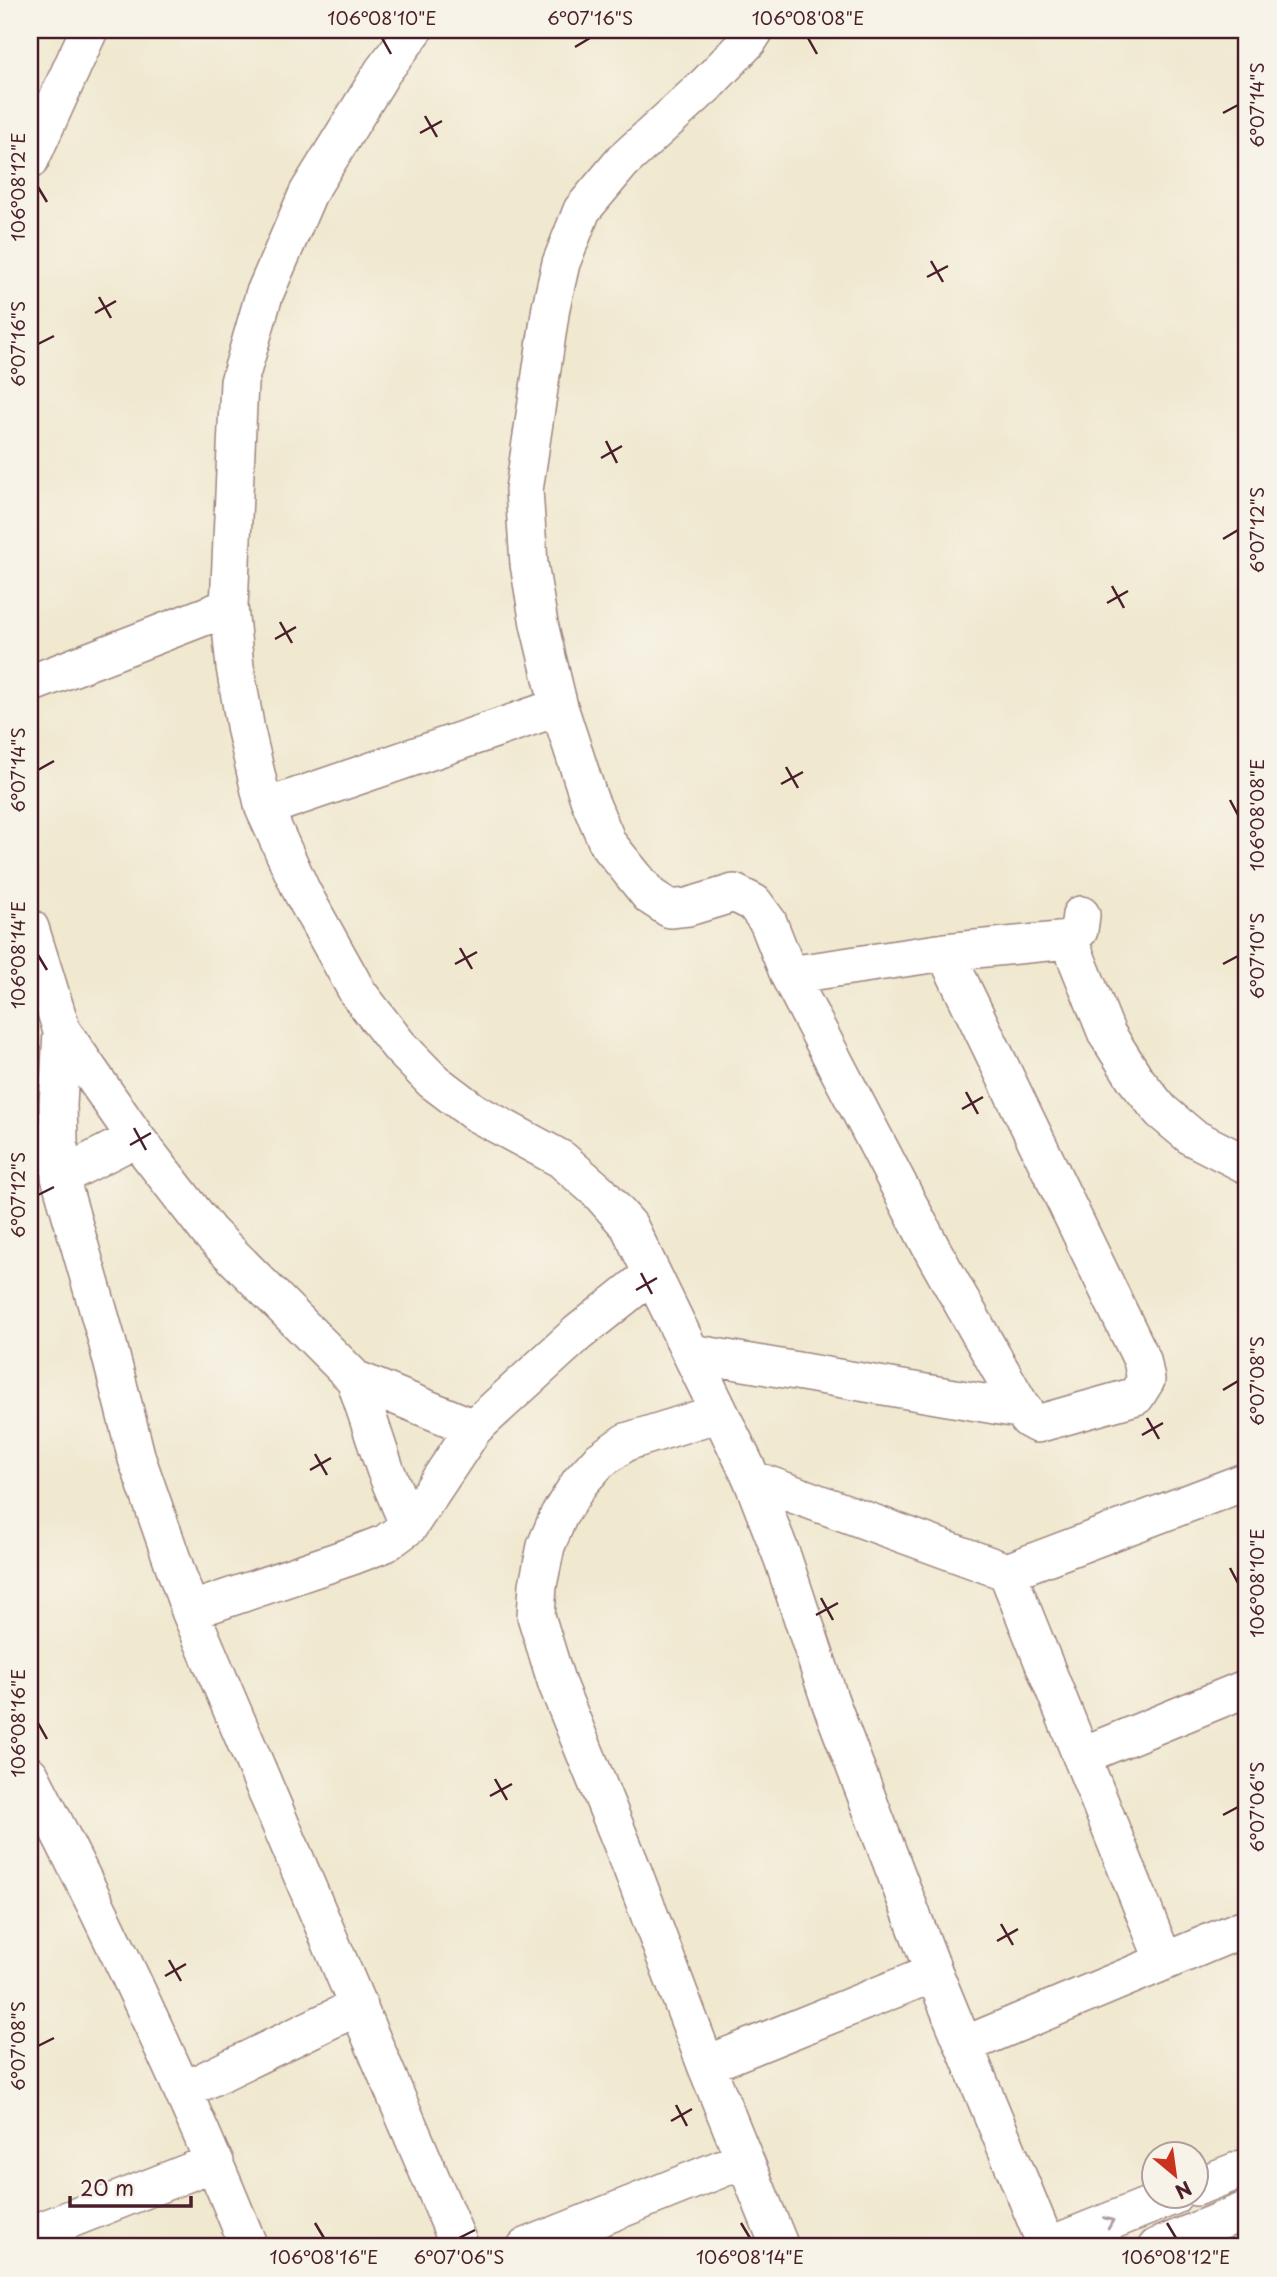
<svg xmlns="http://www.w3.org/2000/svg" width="1277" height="2277" viewBox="0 0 1277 2277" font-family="'Playpen Sans',sans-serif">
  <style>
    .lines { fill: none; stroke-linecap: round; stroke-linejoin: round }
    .minor-casing { stroke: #9d847d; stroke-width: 40 }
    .minor { stroke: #fff; stroke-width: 37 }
    .oneway { stroke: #ae9aa0 }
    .ticks { fill: none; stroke: #4a1f2b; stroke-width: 2.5 }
    .neatline { fill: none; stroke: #4a1f2b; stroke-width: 2.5 }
    .ticks-label { font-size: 18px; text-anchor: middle; fill: #4a1f2b }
  </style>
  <rect width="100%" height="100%" fill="#f7f3e8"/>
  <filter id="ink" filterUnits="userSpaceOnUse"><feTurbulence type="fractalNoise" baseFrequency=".0143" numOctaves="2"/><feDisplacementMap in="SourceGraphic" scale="14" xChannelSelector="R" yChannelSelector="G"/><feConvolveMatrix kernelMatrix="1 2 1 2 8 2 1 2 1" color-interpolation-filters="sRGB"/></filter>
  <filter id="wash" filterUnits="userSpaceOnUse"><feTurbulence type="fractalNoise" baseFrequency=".00686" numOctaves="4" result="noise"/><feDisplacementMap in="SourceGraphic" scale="28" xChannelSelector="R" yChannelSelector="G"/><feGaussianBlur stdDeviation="1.57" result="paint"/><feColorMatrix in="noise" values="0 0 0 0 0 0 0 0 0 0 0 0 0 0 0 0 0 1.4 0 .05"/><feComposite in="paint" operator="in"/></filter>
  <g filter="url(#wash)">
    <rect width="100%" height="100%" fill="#f0e8cf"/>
  </g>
  <g filter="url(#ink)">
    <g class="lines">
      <defs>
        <path id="minor" d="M414,30L383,71L308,193L264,295L239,382L229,607L235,667L246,731L264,808L302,892L358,993L399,1046L433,1081L474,1112L561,1159L599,1192L629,1226L752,1479L783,1559L830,1701L934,1973L1047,2247
          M30,160L89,30
          M30,684L229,607
          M559,707L539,624L529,564L524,490L551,307L561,263L582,210L623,161L706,85L748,41L755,30
          M264,808L559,707L589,799L608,844L650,896L670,909L688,907L734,893L754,903L768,922L789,975L945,952L1069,940L1079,930L1081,915
          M30,928L62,1031L58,1105L60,1177L106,1337L137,1459L190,1611L460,2247
          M1069,940L1107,1034L1136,1080L1161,1111L1192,1137L1247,1165
          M789,975L933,1251L1028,1419L1037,1424L1136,1396L1146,1380L1142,1360L945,952
          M62,1031L136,1138L209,1232L355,1379L474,1428
          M60,1177L136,1138
          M692,1353L1024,1410
          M355,1379L385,1469L409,1526
          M719,1413L626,1442L599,1461L580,1482L559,1515L546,1546L538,1585L536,1616L557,1684L631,1866L706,2065L780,2247
          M752,1479L1007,1572
          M190,1611L352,1556L386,1543L409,1526L474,1428L578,1333L652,1274
          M1081,1756L1247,1688
          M30,1775C110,1929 184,2086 249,2247
          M1164,1961L1007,1572L1247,1481
          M965,2045L1247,1927
          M706,2065L934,1973
          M183,2091L359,2006
          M1196,2187L1247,2167
          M30,2235L215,2162
          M526,2247L743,2160
          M1046,2247L1173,2196
          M1157,2247L1247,2210"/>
      </defs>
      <use href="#minor" class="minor-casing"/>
      <use href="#minor" class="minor"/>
    </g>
    <defs><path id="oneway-chevron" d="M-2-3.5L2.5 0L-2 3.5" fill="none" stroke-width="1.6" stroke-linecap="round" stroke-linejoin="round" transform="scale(1.75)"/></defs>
    <use class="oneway" href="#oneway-chevron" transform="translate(1109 2222) rotate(-22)"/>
  </g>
  <path class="ticks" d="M382,38L391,54M808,38L817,54M575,47L590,38M1223,113L1238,105M425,116L437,137M420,133L442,121M38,187L47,202M931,261L943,282M927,277L948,266M99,297L111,318M95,313L116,301M38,344L54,336M606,441L617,463M601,458L622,446M1223,539L1238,530M1112,586L1124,608M1107,603L1128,591M280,622L292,643M275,639L296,627M786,767L798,788M38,770L54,761M781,784L803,772M1230,800L1238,815M460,948L472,969M38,955L47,970M455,964L477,952M1223,964L1238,956M966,1092L978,1114M962,1109L983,1097M134,1128L146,1150M130,1145L151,1133M38,1195L54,1187M641,1273L652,1294M636,1290L657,1278M1223,1390L1238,1381M1147,1418L1159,1439M1142,1435L1163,1423M315,1454L327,1475M310,1470L331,1458M1230,1568L1238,1583M821,1598L833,1620M816,1615L838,1603M38,1723L47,1739M495,1779L507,1800M490,1796L512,1784M1223,1815L1238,1807M1001,1924L1013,1945M997,1941L1018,1929M169,1960L181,1981M165,1976L186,1964M38,2046L54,2038M676,2105L687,2126M671,2121L692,2109M315,2223L324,2238M741,2223L750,2238M1167,2223L1176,2238M459,2238L475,2230"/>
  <rect width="1277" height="2277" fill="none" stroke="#f7f3e8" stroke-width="77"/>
  <g transform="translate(1175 2175) rotate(151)"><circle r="33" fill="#f7f3e8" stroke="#b29e9c" stroke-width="2"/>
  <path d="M0-5L12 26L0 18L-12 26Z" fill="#c8321e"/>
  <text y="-10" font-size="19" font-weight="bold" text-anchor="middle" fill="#4a1f2b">N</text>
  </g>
  <path d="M70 2196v10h121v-10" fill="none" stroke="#4a1f2b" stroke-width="3.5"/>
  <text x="80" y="2196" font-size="21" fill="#4a1f2b" stroke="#f7f3e8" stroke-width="5" paint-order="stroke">20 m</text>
  <rect x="38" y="38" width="1200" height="2200" class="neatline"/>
  <g class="ticks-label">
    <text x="382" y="25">106°08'10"E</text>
    <text x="590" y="25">6°07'16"S</text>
    <text x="808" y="25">106°08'08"E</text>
    <text transform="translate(1258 105) rotate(-90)" y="6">6°07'14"S</text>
    <text transform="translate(19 187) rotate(-90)" y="6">106°08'12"E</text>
    <text transform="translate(19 344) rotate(-90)" y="6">6°07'16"S</text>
    <text transform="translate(1258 530) rotate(-90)" y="6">6°07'12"S</text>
    <text transform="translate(19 770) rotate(-90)" y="6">6°07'14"S</text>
    <text transform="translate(1258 815) rotate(-90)" y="6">106°08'08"E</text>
    <text transform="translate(19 955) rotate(-90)" y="6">106°08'14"E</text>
    <text transform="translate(1258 956) rotate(-90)" y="6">6°07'10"S</text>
    <text transform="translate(19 1195) rotate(-90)" y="6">6°07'12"S</text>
    <text transform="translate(1258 1381) rotate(-90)" y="6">6°07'08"S</text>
    <text transform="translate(1258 1583) rotate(-90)" y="6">106°08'10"E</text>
    <text transform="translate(19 1723) rotate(-90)" y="6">106°08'16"E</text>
    <text transform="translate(1258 1807) rotate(-90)" y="6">6°07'06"S</text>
    <text transform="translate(19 2046) rotate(-90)" y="6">6°07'08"S</text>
    <text x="324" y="2264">106°08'16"E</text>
    <text x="459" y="2264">6°07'06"S</text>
    <text x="750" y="2264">106°08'14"E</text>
    <text x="1176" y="2264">106°08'12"E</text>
  </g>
</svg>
